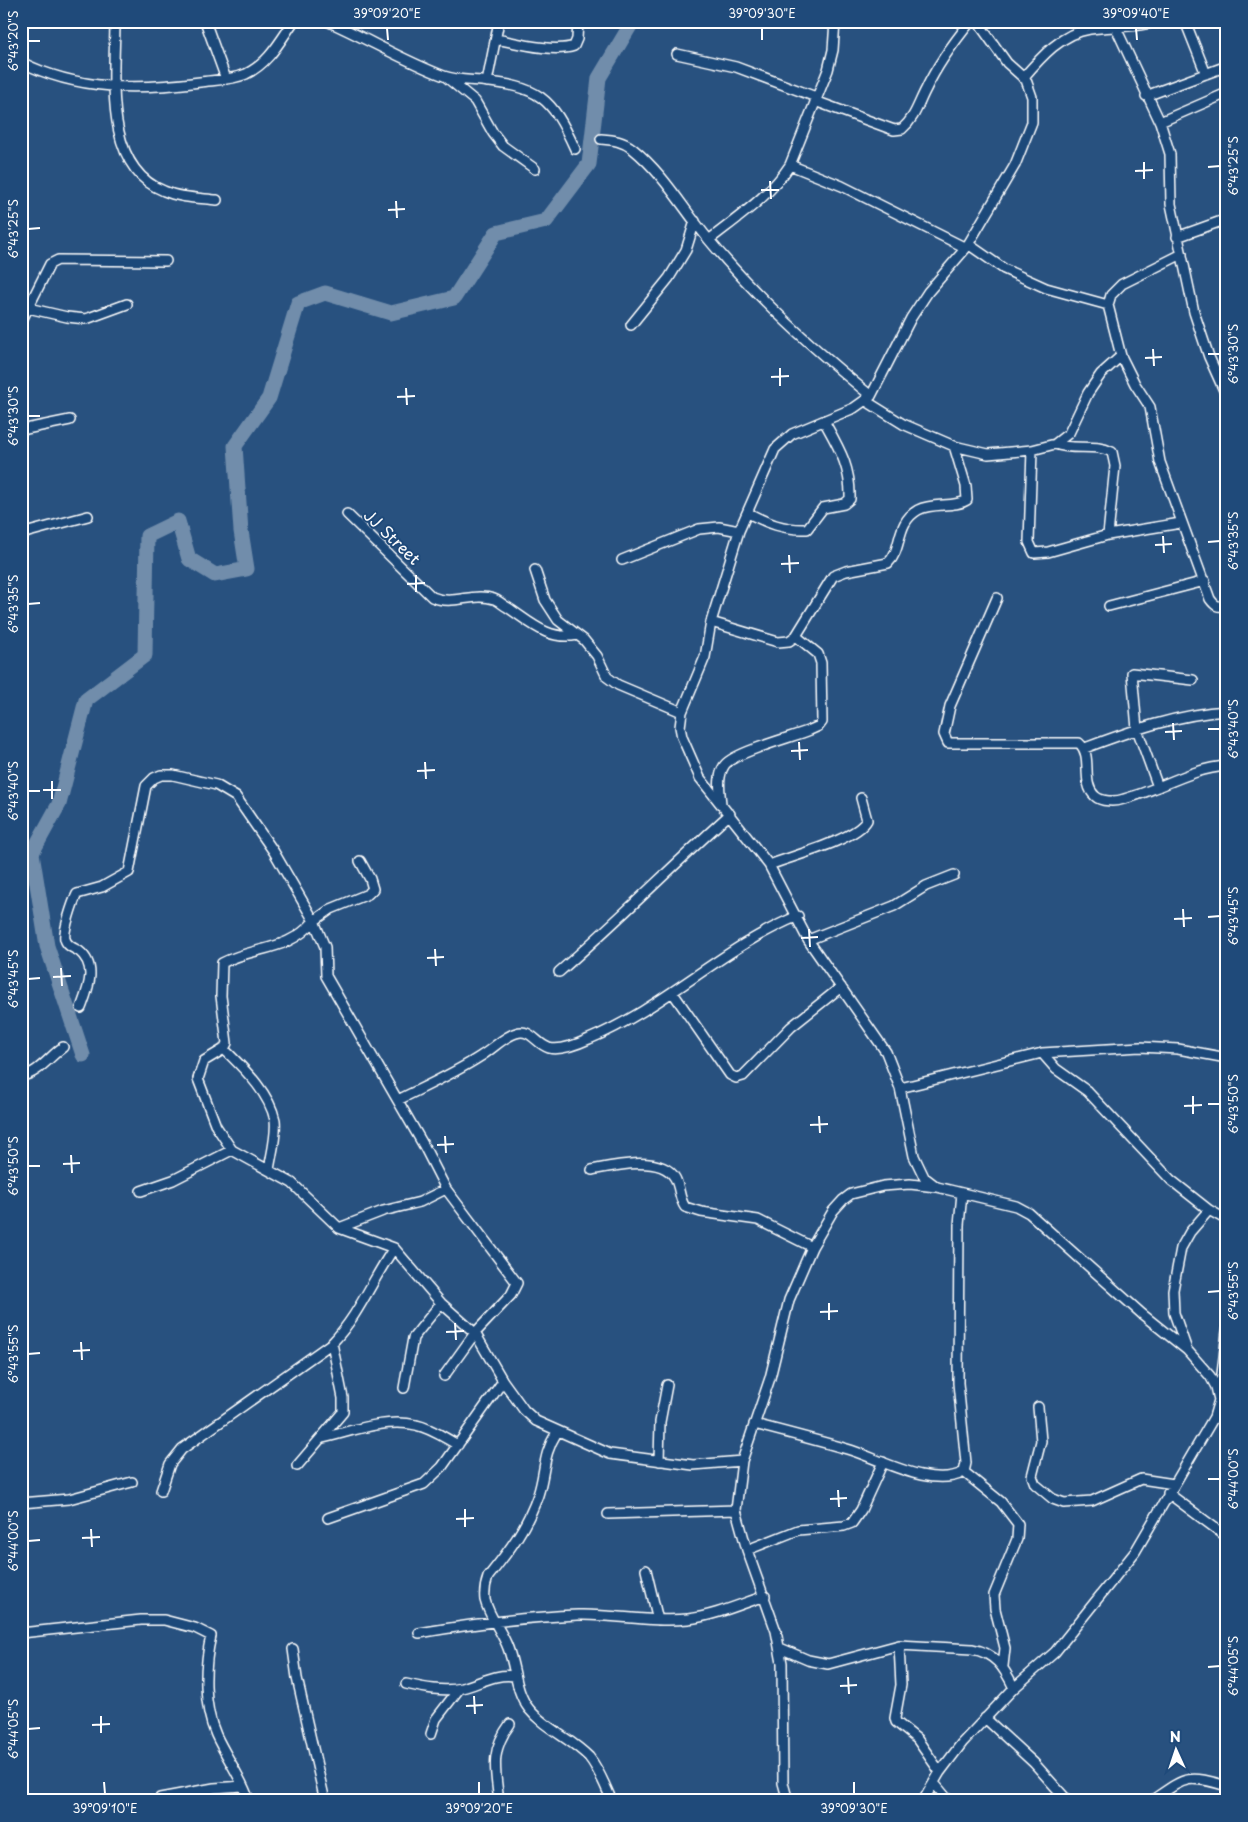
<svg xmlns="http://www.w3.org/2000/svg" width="1248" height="1822" viewBox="0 0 1248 1822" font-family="'Playpen Sans',sans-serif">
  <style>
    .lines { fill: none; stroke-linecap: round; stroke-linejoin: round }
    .river { stroke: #718dab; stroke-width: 15 }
    .minor-casing { stroke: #fff; stroke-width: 12 }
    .minor { stroke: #1f4a7a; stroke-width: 9 }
    .ticks { fill: none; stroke: #fff; stroke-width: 2 }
    .labels { text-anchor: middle; stroke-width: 4; stroke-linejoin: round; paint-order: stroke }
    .street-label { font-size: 16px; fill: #fff; stroke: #1f4a7a }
    .neatline { fill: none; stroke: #fff; stroke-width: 2 }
    .ticks-label { font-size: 12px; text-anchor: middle; fill: #fff }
  </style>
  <rect width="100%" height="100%" fill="#28517f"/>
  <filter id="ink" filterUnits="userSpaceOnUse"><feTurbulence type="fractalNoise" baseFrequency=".02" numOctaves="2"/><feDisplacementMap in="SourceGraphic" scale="10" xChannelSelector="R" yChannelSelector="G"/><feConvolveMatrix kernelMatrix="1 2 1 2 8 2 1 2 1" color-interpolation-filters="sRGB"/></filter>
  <g filter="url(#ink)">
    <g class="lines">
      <path class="river" d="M83,1055L47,946L32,853L59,804L86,700L145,655L147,536L178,521L189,559L215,575L247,569L241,531L235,446L269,398L298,303L325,293L391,313L454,298L496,233L546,221L589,164L599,78L633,21"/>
      <defs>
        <path id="minor" d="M115,21C115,74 102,167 164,191C180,198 199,198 217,200
          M205,21L226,79
          M327,21C366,38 404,61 444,76C455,80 470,80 481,81C539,87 551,96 575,149
          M977,21L1007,63L1026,80L1032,97V122L1015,165L966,248L928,292L911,318L871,396L854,408L792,434L775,449L739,531L711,622L705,657L682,712L680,727L682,737L700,778L769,865L808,940L886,1052L900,1088L914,1156L924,1177L937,1187L1016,1206L1029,1213L1142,1314L1187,1350L1210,1376L1216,1387L1219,1400
          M1185,21L1206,74
          M1116,28L1160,122L1170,154L1171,204L1194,312L1209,357L1227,397
          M496,39C517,43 554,53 574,46L577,39L578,21
          M677,54L736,67L816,97
          M21,62C78,91 139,90 200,82C215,80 232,80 246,74C269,63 280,41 294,21
          M446,77L475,101L493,133L503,146L535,169
          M1023,78C1041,57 1062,33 1090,29C1113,26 1136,28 1159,21
          M487,82L499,21
          M1146,96L1227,66
          M815,101L894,130L902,129C915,118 918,104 926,89C937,65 954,42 971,21
          M1160,122L1227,93
          M601,139C614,140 623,141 633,149C664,174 684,210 709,240C757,298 813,348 871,396
          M790,165L842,186L966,248
          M1177,237L1227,219
          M709,240C738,217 770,196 790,165L828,70L833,50L835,21
          M968,244L1004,269L1046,288L1108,305
          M1182,254L1122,284L1111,295L1108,305L1121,356L1135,384L1150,407L1160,462L1210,599C1215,606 1218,608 1227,605
          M28,308L67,317L86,319L127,304
          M21,322L50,264L58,260L166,261
          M631,325L669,278L686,250L695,221
          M866,401L903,424L954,446L988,454L1032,450L1055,444L1069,433L1088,393L1101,374L1121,356
          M21,430L70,420
          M1055,444C1074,451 1094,443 1112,452L1115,466L1108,535
          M1032,450L1029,542L1034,553L1048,552L1108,535L1181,523
          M748,513C767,523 784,530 807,529L823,508L844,504L850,499C851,467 839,448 824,421
          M347,514L432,597C453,606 473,592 494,599C498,600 503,605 507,607C530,622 548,641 577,635
          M21,534L88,516
          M622,560L699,529L719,527L739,531
          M535,570L545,600L558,620L584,640L597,656L607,677L618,685L682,712
          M997,598L950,706L944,734L948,743H1079C1094,756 1080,782 1095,796C1101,802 1116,802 1124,799C1159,790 1191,768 1227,766
          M1109,606L1205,581
          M711,622L778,642L789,641L796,636L833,576L846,571L888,563C903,549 895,523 918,510C933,502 955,508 967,500L966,486L954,446
          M1085,748C1130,731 1178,714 1227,711
          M1158,787L1137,729L1132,673L1193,680
          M721,804C720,792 717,777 724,766C731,753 793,737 810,730L819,726L822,722L821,663L818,654L796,636
          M360,861L370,879L373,889L368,894L331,909L314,921L325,947L326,976L424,1146L446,1189L517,1283L511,1295L475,1333L444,1376
          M769,865C792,856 856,840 867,820L861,798
          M808,940L894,906L926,886L954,875
          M559,972C618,921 672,866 730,814
          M673,993L730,1075L736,1078L743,1076L791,1027L841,987
          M81,1008C88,989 98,966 79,951C73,948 67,946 65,939C63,931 73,902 77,894L102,887L129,872L146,786L154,778L161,775H173L216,785L236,797L274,852L314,921C288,952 255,946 222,963L221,996L227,1043L224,1049L204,1061L198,1079L216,1126L232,1150L292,1183L339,1228L394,1248L441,1303L475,1333L503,1381L524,1410L536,1421L610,1454L693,1465L742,1461
          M224,1049C244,1069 269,1092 275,1120C277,1135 271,1156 269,1170
          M1042,1053L1056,1069L1087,1091L1171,1180L1209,1210L1227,1220
          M21,1076C37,1075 50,1056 63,1047
          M900,1088L1042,1053L1140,1047L1178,1049L1227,1058
          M398,1100C426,1086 455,1073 481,1056C493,1049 503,1037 516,1033C531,1028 536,1044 549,1048C560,1051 578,1044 589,1039C664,1008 723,947 798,916
          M592,1170C612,1166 662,1154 675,1178C680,1187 679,1199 685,1207L701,1212L758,1220L812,1247
          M141,1191L173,1180L232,1150
          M339,1228L383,1211L420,1202L446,1189
          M1187,1350L1174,1313L1173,1290L1181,1248L1190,1232L1209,1210
          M404,1388L413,1338L441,1303
          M1038,1407L1041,1441L1032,1476L1035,1484L1053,1499L1064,1503L1092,1501L1141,1479L1174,1484
          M754,1424C785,1432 816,1440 847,1449C879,1458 931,1490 964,1472L966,1463L958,1383L959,1225L962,1193
          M557,1432C542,1456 546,1471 538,1495C527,1527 509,1551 488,1577C485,1585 484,1591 485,1600C489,1617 502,1631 508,1648C516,1669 515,1691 529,1709C545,1729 571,1738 589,1757C599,1769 605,1786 612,1801
          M323,1438C352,1431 386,1418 416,1425C431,1428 445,1438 458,1445
          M659,1461L660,1422L667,1385
          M297,1466L343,1412V1398L332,1343
          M964,1472L1001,1502L1018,1524L1017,1539L994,1595L995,1609L1005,1648L1003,1666
          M161,1491L170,1464L182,1449L332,1343C359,1315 372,1280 394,1248
          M1168,1493L1227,1537
          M21,1503L69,1499L132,1482
          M608,1514L736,1510
          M328,1518L424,1484L442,1467L503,1381
          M747,1550L798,1530L844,1526L852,1523L861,1510L883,1462
          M646,1570L658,1620
          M21,1633L141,1620H164L195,1628L211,1636C204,1666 203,1706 216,1735C226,1757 242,1778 249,1801
          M419,1633C471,1624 525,1617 578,1615C615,1614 651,1623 688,1619C714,1616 741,1604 765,1596
          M899,1645L901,1685L895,1718L896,1722L917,1739L940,1772
          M780,1648L808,1660L828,1664L899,1645L972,1649C995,1653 1004,1667 1014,1688
          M293,1649L297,1678L325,1801
          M406,1684C424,1688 443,1692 462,1688C481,1683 495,1673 515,1676
          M985,1718L1034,1763L1068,1801
          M431,1734L436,1719L459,1689
          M934,1783L949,1801
          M160,1798L214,1788L243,1786
          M499,1801C495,1769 490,1751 510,1724
          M788,1801L783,1783L782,1663L776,1631L747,1550L736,1510L742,1461L770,1378L789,1300L812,1247L833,1211L843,1200L851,1194L883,1186L910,1184L936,1187
          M923,1801L940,1772L962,1743L1014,1688L1055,1652L1135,1552L1214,1417L1219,1400L1227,1331
          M1151,1801C1186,1777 1186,1774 1227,1786"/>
      </defs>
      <use href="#minor" class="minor-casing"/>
      <use href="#minor" class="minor"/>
    </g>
  </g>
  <path class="ticks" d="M387,28L388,40M762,28V40M1136,28L1137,40M28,41H40M1144,162V179M1208,167L1220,166M1135,171L1153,170M770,181L771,199M761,190H779M396,201L397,218M388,210L405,209M28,229L40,228M1153,349L1154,366M1208,354H1220M1145,358L1162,357M780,368V386M771,377L789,376M406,388L407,405M397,397L415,396M28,416H40M1163,536L1164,553M1208,542L1220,541M1155,545L1172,544M789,555L790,573M781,564L799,563M416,575V592M407,584L425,583M28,604L40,603M1173,723L1174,740M1208,729H1220M1165,732L1182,731M799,742L800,760M791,751L808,750M425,762L426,779M417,771L435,770M52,781V799M43,790H61M28,791H40M1183,909L1184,927M1208,917L1220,916M1174,919L1192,918M809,929L810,947M801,938L818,937M435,949L436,966M427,958L444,957M61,968L62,986M53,977L71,976M28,979L40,978M1193,1096V1114M1208,1104H1220M1184,1106L1202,1105M819,1116L820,1133M810,1125L828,1124M445,1136L446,1153M437,1145L454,1144M71,1155L72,1173M63,1164L80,1163M28,1166H40M1208,1292L1220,1291M829,1303V1320M820,1312L838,1311M455,1323L456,1340M446,1332L464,1331M81,1342L82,1360M73,1351L90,1350M28,1354L40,1353M1208,1479H1220M838,1490L839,1507M830,1499L847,1498M465,1509V1527M456,1519L474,1518M91,1529L92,1547M82,1538L100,1537M28,1541L40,1540M1208,1667L1220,1666M848,1677L849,1694M840,1686L857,1685M474,1696L475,1714M466,1706L483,1705M101,1716V1733M92,1725L110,1724M28,1729L40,1728M104,1782L105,1794M479,1782V1794M854,1782V1794"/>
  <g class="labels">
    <g class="street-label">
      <text transform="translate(392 537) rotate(44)" y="6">JJ Street</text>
    </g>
  </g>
  <rect width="1248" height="1822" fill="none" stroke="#1f4a7a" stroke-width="55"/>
  <g transform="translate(1176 1750) rotate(357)" stroke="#1f4a7a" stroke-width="4" paint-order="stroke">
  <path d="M0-4L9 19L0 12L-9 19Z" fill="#ffffff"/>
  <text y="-8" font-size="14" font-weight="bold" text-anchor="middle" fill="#ffffff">N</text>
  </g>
  <rect x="28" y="28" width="1192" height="1766" class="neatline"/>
  <g class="ticks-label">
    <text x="387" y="18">39°09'20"E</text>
    <text x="762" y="18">39°09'30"E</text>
    <text x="1136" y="18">39°09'40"E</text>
    <text transform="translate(14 41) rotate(-90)" y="4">6°43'20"S</text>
    <text transform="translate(1234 166) rotate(-90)" y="4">6°43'25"S</text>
    <text transform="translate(14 229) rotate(-90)" y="4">6°43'25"S</text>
    <text transform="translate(1234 354) rotate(-90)" y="4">6°43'30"S</text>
    <text transform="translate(14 416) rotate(-90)" y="4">6°43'30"S</text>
    <text transform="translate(1234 541) rotate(-90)" y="4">6°43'35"S</text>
    <text transform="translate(14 604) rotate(-90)" y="4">6°43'35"S</text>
    <text transform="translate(1234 729) rotate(-90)" y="4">6°43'40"S</text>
    <text transform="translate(14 791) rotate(-90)" y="4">6°43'40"S</text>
    <text transform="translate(1234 916) rotate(-90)" y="4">6°43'45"S</text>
    <text transform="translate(14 979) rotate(-90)" y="4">6°43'45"S</text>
    <text transform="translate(1234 1104) rotate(-90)" y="4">6°43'50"S</text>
    <text transform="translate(14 1166) rotate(-90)" y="4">6°43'50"S</text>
    <text transform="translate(1234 1291) rotate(-90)" y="4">6°43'55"S</text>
    <text transform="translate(14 1354) rotate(-90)" y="4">6°43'55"S</text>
    <text transform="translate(1234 1479) rotate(-90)" y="4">6°44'00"S</text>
    <text transform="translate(14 1541) rotate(-90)" y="4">6°44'00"S</text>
    <text transform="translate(1234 1666) rotate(-90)" y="4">6°44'05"S</text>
    <text transform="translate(14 1729) rotate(-90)" y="4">6°44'05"S</text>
    <text x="105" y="1813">39°09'10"E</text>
    <text x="479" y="1813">39°09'20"E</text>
    <text x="854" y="1813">39°09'30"E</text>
  </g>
</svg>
